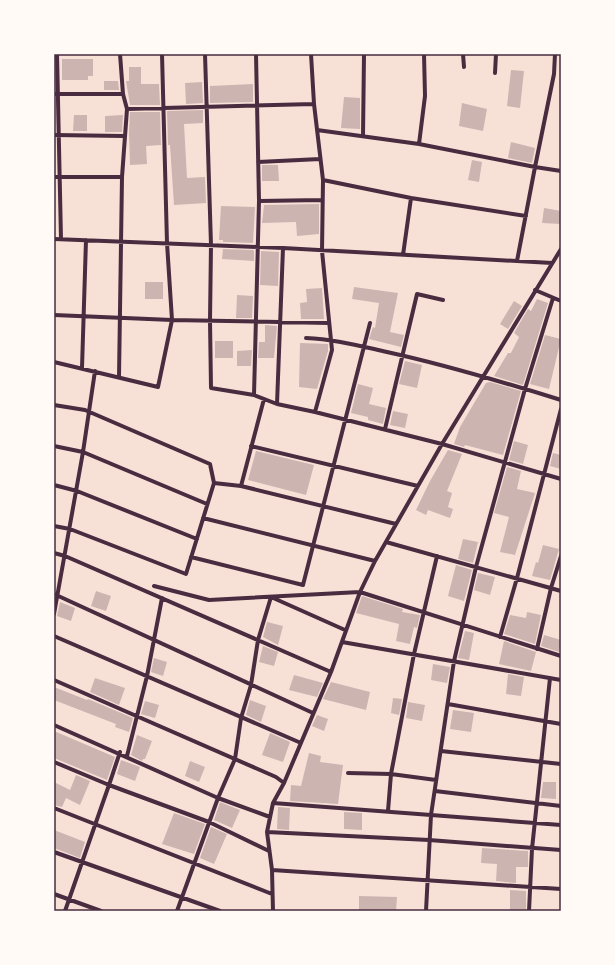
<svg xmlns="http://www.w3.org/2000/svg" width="615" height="965" viewBox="0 0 615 965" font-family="Georgia,serif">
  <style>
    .building { fill: #ccb4b1 }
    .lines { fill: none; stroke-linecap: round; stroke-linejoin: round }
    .minor { stroke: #4a2c40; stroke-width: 4 }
    .neatline { fill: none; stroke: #4a2c40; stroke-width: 1.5 }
  </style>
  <rect width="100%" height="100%" fill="#f7e1d7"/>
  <path class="building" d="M62,59H93V76H88V80H62Z
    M129,67H141V84H159L160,105H130L126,81H129Z
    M511,70L524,71L520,108L507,106Z
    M104,81H118L119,90H104Z
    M202,82L203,103L186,104L185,83Z
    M253,84V102L210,103V86Z
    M344,97L360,98V129L341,128Z
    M462,103L487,109L483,131L459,126Z
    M203,110V123L184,124L187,178L205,177L206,203L174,205L170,145H168L167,111Z
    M130,112H160L161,145L146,146L147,164L130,165L129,133Z
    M74,115H87V131H73Z
    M123,115L122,132H105V116Z
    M511,142L535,148L532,163L508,158Z
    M472,160L482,162L479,182L468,180Z
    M262,165H278L279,181H262Z
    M319,204V234L297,236L296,222L262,223L264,205Z
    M221,206L255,207L253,243L223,242V240H219Z
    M544,208L561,211V224L542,223Z
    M223,249L253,250L254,251V261L222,259Z
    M261,251L279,252L278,286L260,285Z
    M145,282H163V299H145Z
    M354,287L398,293L390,332L404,335L401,347L369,339L373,327L375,328L379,303L352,299Z
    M322,288L324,319H301L300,303L307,302L306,289Z
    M237,295L253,296L252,318H236Z
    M537,299L548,303L523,385L494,376L508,353H511L519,337L514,333L528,309L531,311Z
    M514,301L522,306L508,329L500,324Z
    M265,325L277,326L274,358H258L259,342H265Z
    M545,335L561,339L549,389L530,384Z
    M215,341H233V358H215Z
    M300,343L328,344V351L317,389L299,387Z
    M252,350L251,366H237V351Z
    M405,361L422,365L417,388L399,384Z
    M490,382L521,391L503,455L465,445L464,447L454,444L460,427L486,383Z
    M358,384L373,388L369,404L386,408L383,424L368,420V417L351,413Z
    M393,411L408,414L405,428L390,425Z
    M514,441L528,445L523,464L509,460Z
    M448,450L462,454L447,491L452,493L448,507L453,509L450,518L428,510L426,515L416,510L430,481Z
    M256,451L314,465L306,495L248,480Z
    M553,453L561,455V469L550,466Z
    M507,467L521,471L517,489L535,493L515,555L500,552L509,517L494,513Z
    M463,539L478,542L473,563L458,559Z
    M543,545L559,549L550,580L532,576L536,562L538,563Z
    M456,565L472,570L464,601L448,596Z
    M478,573L495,577L490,595L474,590Z
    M96,591L111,596L106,611L91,606Z
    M362,596L403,609L402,612L420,615L417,628L414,627L410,644L396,641L399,624L356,613Z
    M60,602L75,608L71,621L57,616Z
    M527,612L541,615L535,644L504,634L510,615L526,618Z
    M267,622L283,626L278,645L263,637Z
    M465,631L474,633L469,660L458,658Z
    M544,635L561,640L559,652L541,646Z
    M504,641L536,652L531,671L499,664Z
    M263,646L278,652L274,666L259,662Z
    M154,658L167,662L163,676L151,672Z
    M433,664L450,667L447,683L431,680Z
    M508,674L524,677L521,696L506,694Z
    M294,675L323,683L317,697L289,690Z
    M95,678L125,688L119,705L90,692Z
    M331,682L370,692L366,710L323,699Z
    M54,687L87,700L88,699L133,718L129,732L115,727L116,724L54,700Z
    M393,698L402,699L399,715L391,713Z
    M250,700L266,706L261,722L246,715Z
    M145,701L159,705L155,718L141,714Z
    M408,702L425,705L422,721L406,718Z
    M453,710L474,713L471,732L450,729Z
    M317,715L328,719L324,731L312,726Z
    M54,731L115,757L107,780L54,758Z
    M270,733L290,742L283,762L262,755Z
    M137,735L152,741L145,759H143L142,761L131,755Z
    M309,753L321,756L320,762L343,765L338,804L290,801L291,785L301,786Z
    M121,760L140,767L135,781L117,774Z
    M190,761L205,767L199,782L185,776Z
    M76,775L90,781L80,805L66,798L62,807L54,805V782L70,790Z
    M543,782H556V799L541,798Z
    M220,802L240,810L232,828L214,820Z
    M278,807L290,808L289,830L277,829Z
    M344,812L362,813V830L344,829Z
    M174,813L205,824L194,854L162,844Z
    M211,827L227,834L214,864L200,858Z
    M54,830L85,842L80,858L54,848Z
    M482,848L528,851V867H516V883L496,881L497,864L481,863Z
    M510,890L526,891V911H510Z
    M359,896L397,897L396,911H359Z"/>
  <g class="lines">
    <path class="minor" d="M57,54L61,239
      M205,54L211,245L210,321L211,388L254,395L277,404L315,412L332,350L322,251L323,180L314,104L311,54
      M463,54L464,67
      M555,54L554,74L535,167L561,171
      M495,73L496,54
      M54,94H123
      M127,109L314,104
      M317,130L419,144L425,96L424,54
      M54,135L124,136
      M363,136L364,54
      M419,144L535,167L517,261
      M258,162L320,159
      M54,177H122
      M323,180L411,198L526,216
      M259,201L322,200
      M54,239L283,248L552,263
      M403,255L411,198
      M535,290L561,301
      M54,315L172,320L329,323
      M306,338C334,339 360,346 387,352C446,365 503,382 561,400
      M54,362L158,387L172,320L167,243L162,54
      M82,368L86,240
      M95,371L83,452L207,504
      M119,377L122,177L127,109L123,94L120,54
      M254,395L259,201L256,54
      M277,404L283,248
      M54,405L85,410L210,464L214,483L186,574L70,529L54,526
      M315,412L442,444L561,479
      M385,429L417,294L443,300
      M54,446L83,452L54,614
      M251,446L418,486
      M214,483L241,486L396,524
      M54,485L77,491L197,539
      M241,486L264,399
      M203,518L375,561
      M386,542L561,591
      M54,553L65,556L331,672
      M191,557L303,585L370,323
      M154,586L209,600L360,592L561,656
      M54,594L313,713
      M54,636L301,743
      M500,637L517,578L561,409
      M342,642L561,680
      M537,649L551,588L561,556
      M54,680L276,777L284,783
      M448,704L561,724
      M54,725L218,798L177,911
      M441,751L561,764
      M120,752L109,785L209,822L269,851
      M127,756L147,676L162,598
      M54,762L109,785L65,911
      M348,773L391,774L388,811
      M436,780L391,774L414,654L437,556
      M435,791L561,806
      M273,803L561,825
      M54,808L272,894
      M270,817L218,798L235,759L241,718L251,685L258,640L271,597L345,630
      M267,832L429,840L561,850
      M54,852L220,911
      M272,870L561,889
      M54,894L101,911
      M273,911L272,870L267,832L273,803L284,783L331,672L360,592L375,561L442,444L561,249
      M426,911L431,815L454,661L476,567L525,389L553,298
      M529,911L532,849L550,678"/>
  </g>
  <rect width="615" height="965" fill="none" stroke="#fffaf5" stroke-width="110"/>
  <rect x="55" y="55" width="505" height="855" class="neatline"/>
</svg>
